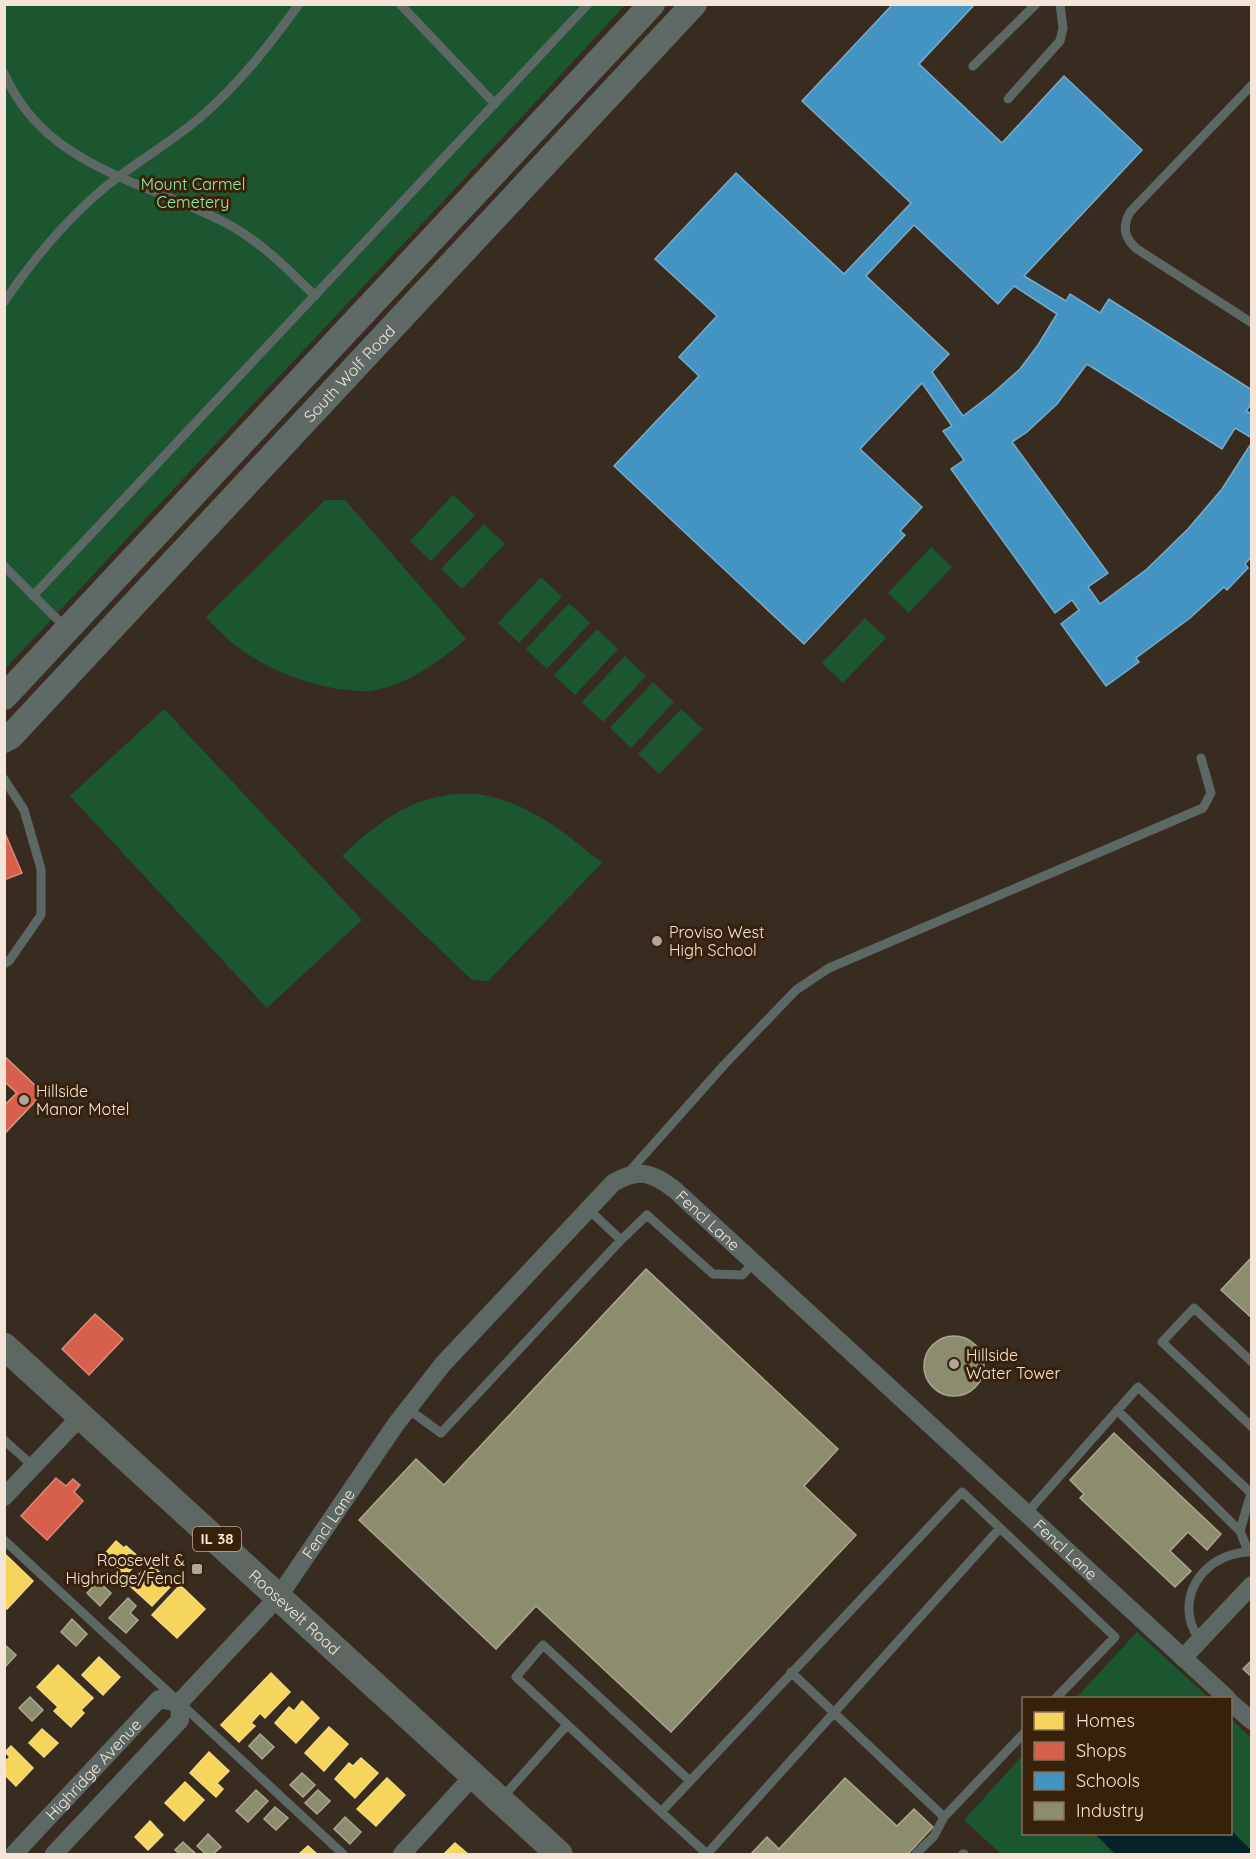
<svg xmlns="http://www.w3.org/2000/svg" width="1256" height="1859" viewBox="0 0 1256 1859" font-family="Quicksand,sans-serif">
  <style>
    .green { fill: #1b5630 }
    .water { fill: #052229 }
    .homes { fill: #f6d55c; stroke: #f6da81; stroke-width: 1.5 }
    .shops { fill: #d6604d; stroke: #df8877; stroke-width: 1.5 }
    .schools { fill: #4393c3; stroke: #78acc9; stroke-width: 1.5; fill-rule: evenodd }
    .industry { fill: #8c8c6e; stroke: #aca78e; stroke-width: 1.5 }
    .lines { fill: none; stroke-linecap: round; stroke-linejoin: round }
    .service { stroke: #5d6865; stroke-width: 9 }
    .minor { stroke: #5d6865; stroke-width: 18 }
    .secondary { stroke: #5f6965; stroke-width: 26 }
    .primary { stroke: #5e6761; stroke-width: 27 }
    .poi-dot { fill: #b3a498; stroke: #38210a; stroke-width: 2 }
    .labels { text-anchor: middle; stroke-width: 6; stroke-linejoin: round; paint-order: stroke }
    .shield { fill: #38210a; stroke: #bcaa9a; stroke-width: 1.5 }
    .shield-label { font-size: 15px; font-weight: bold; fill: #f5e5d8 }
    .park-label { font-size: 16px; fill: #8eeea9; stroke: #38210a }
    .street-label { font-size: 16px; fill: #f5e5d8; stroke: #38210a }
    .poi-label { font-size: 16px; fill: #f5e5d8; stroke: #38210a; text-anchor: start }
  </style>
  <rect width="100%" height="100%" fill="#382c20"/>
  <path class="green" d="M5,5H625L508,132L5,669Z
    M453,495L475,515L431,561L410,541Z
    M325,500H345L466,639C438,662 407,686 370,691C360,692 348,690 338,689C287,681 239,656 206,617Z
    M484,524L505,544L462,589L441,569Z
    M931,547L952,567L909,613L888,593Z
    M541,577L562,597L519,643L498,623Z
    M569,603L590,623L547,669L526,649Z
    M865,618L886,638L843,683L822,663Z
    M597,629L618,649L575,695L554,675Z
    M625,656L646,676L603,722L582,702Z
    M653,682L674,702L631,748L610,728Z
    M164,709L362,920L267,1008L70,796Z
    M681,709L703,729L659,774L638,754Z
    M455,794C464,794 474,793 483,795C529,803 567,834 602,863L488,981L472,980L342,856C365,833 399,806 432,798C439,796 448,795 455,794Z
    M1137,1632L1209,1698H1076Z
    M1231,1719L1251,1738V1854H1001L964,1820L1023,1755L1024,1834H1230Z"/>
  <path class="water" d="M1231,1830L1251,1850V1854H1115L1095,1834H1230Z"/>
  <path class="homes" d="M4,1056L43,1093L4,1134V1106L17,1093L4,1081Z
    M116,1541L124,1548L126,1546L141,1559L125,1576L103,1556Z
    M6,1555L33,1581L7,1609L4,1607V1557Z
    M150,1563L163,1576L161,1578L170,1587L152,1606L129,1585Z
    M180,1585L205,1609L177,1638L152,1615Z
    M99,1657L120,1677L103,1695L82,1675Z
    M58,1665L93,1698L81,1710L84,1713L71,1727L54,1711L58,1707L37,1687Z
    M271,1673L290,1692L265,1718L260,1713L251,1723L255,1726L239,1742L221,1725Z
    M302,1701L319,1718L296,1743L275,1723L289,1707L294,1711Z
    M329,1727L348,1744L324,1771L305,1753Z
    M42,1729L58,1743L44,1757L29,1743Z
    M11,1746L33,1768L16,1786L4,1774V1762L10,1757L5,1752Z
    M209,1752L229,1771L217,1783L223,1789L216,1797L190,1773Z
    M361,1758L378,1773L355,1798L335,1779L349,1763L353,1766Z
    M387,1778L405,1795L376,1826L357,1809Z
    M185,1782L204,1800L184,1821L165,1803Z
    M150,1821L163,1835L148,1850L135,1837Z
    M455,1843L468,1854H444Z
    M308,1846L317,1854H299Z"/>
  <path class="shops" d="M4,831L22,873L4,880Z
    M4,1056L43,1093L4,1134V1106L17,1093L4,1081Z
    M95,1314L123,1339L89,1375L62,1349Z
    M56,1478L66,1486L73,1479L80,1485L74,1492L83,1501L47,1540L21,1516Z"/>
  <path class="schools" d="M893,4H975L919,64L1002,143L1064,76L1142,150L1024,276L1066,301L1070,294L1100,313L1109,299L1252,390V403L1246,411L1252,414V438L1235,428L1222,449L1087,364L1057,404L1027,432L1012,442L1108,573L1088,587L1100,604L1147,569L1188,529L1222,489L1252,442V556L1245,564L1248,568L1227,590L1224,587L1190,618L1136,658L1139,662L1106,686L1061,624L1079,610L1072,600L1055,613L951,469L964,460L943,431L952,426L922,383L860,449L922,507L900,531L905,535L804,644L614,466L699,376L679,357L717,316L655,259L736,173L844,274L911,203L802,101ZM914,225L998,304L1014,286L1057,314L1038,345L1020,369L992,394L963,416L932,372L949,354L866,276Z"/>
  <path class="industry" d="M1252,1257V1318L1221,1290Z
    M646,1269L838,1449L804,1486L856,1535L671,1732L536,1606L496,1649L359,1520L416,1459L444,1485Z
    M924 1366a30 30 0 1 1 60 0a30 30 0 1 1-60 0Z
    M1114,1433L1221,1534L1207,1550L1188,1532L1170,1551L1191,1571L1175,1587L1080,1498L1084,1494L1070,1480Z
    M98,1581L111,1593L100,1606L87,1593Z
    M128,1598L136,1606L130,1613L138,1620L126,1633L109,1618Z
    M72,1619L87,1634L76,1646L61,1632Z
    M4,1644L16,1655L4,1668Z
    M1252,1660V1677L1243,1669Z
    M30,1697L43,1710L32,1721L19,1708Z
    M260,1734L274,1747L262,1759L249,1746Z
    M302,1773L315,1785L303,1797L290,1785Z
    M845,1778L897,1826L914,1809L933,1827L908,1854H751L767,1837L779,1849Z
    M256,1790L268,1801L248,1822L236,1811Z
    M318,1790L330,1801L317,1814L305,1803Z
    M275,1807L288,1818L276,1830L264,1819Z
    M345,1817L361,1832L350,1844L334,1829Z
    M208,1834L221,1847L213,1854H206L197,1846Z
    M183,1842L196,1854H180L175,1850Z"/>
  <g class="lines">
    <path class="service" d="M400,4L495,104
      M973,66L1036,4
      M4,73C44,166 141,180 222,221C258,239 287,268 315,296
      M1252,85L1130,212C1122,227 1124,238 1137,249L1252,323
      M1008,99L1060,41L1063,28L1060,4
      M4,302C36,255 73,211 118,177C146,156 177,138 203,115C240,83 270,44 299,4
      M4,566L66,628
      M33,596L588,4
      M4,779L24,810L41,869V915L9,961L4,964
      M628,1173L724,1065L796,990L829,968L1203,808L1211,793L1201,758
      M621,1240L647,1215L713,1274L742,1275L754,1263
      M1252,1362L1194,1308L1162,1342L1252,1427
      M408,1409L441,1433L621,1240L588,1209
      M1117,1410L1240,1531
      M4,1440L33,1466
      M1026,1514L1138,1387L1251,1493L1240,1531L1248,1551
      M4,1540L343,1854
      M1199,1641C1197,1635 1193,1629 1191,1623C1180,1584 1214,1551 1252,1552
      M791,1672L944,1817L1024,1733
      M501,1799L567,1725
      M661,1812L516,1677L543,1645L690,1781
      M707,1854L661,1812L962,1492L1115,1637L1056,1698
      M707,1854L1000,1528
      M916,1854L934,1836L944,1817
      M963,1854H964"/>
    <g class="minor">
      <path d="M4,1497L81,1416"/>
      <path d="M1183,1658L1252,1585"/>
      <path d="M1230,1702L1252,1721"/>
      <path id="s1" d="M14,1854L159,1699L179,1703"/>
      <path id="s2" d="M54,1854L180,1720L179,1703L279,1596L396,1424L443,1364L613,1183C639,1168 652,1172 675,1190L1227,1698"/>
      <path d="M402,1854L474,1775"/>
    </g>
    <g class="secondary">
      <path d="M4,697L652,4"/>
      <path id="s3" d="M4,740L11,736L694,4"/>
    </g>
    <path class="primary" id="s4" d="M4,1346L559,1854"/>
  </g>
  <g class="poi-dot">
    <circle cx="657" cy="941" r="6"/>
    <circle cx="24" cy="1100" r="6"/>
    <circle cx="954" cy="1364" r="6"/>
    <rect x="191" y="1563" width="12" height="12" rx="3"/>
  </g>
  <g class="labels">
    <rect class="shield" x="193" y="1527" width="48" height="24" rx="4.5"/>
    <g class="shield-label">
      <text x="217" y="1544">IL 38</text>
    </g>
    <g class="park-label">
      <text x="193" y="190">Mount Carmel<tspan x="193" dy="18">Cemetery</tspan></text>
    </g>
    <g class="street-label">
      <text dy="6" stroke="none"><textPath href="#s3" startOffset="504">South Wolf Road</textPath></text>
      <text dy="6" stroke="none"><textPath href="#s2" startOffset="993">Fencl Lane</textPath></text>
      <text dy="6" stroke="none"><textPath href="#s2" startOffset="435">Fencl Lane</textPath></text>
      <text dy="6" stroke="none"><textPath href="#s2" startOffset="1479">Fencl Lane</textPath></text>
      <text dy="6" stroke="none"><textPath href="#s4" startOffset="394">Roosevelt Road</textPath></text>
      <text dy="6" stroke="none"><textPath href="#s1" startOffset="116">Highridge Avenue</textPath></text>
    </g>
    <g class="poi-label">
      <text x="669" y="938">Proviso West<tspan x="669" dy="18">High School</tspan></text>
      <text x="36" y="1097">Hillside<tspan x="36" dy="18">Manor Motel</tspan></text>
      <text x="966" y="1361">Hillside<tspan x="966" dy="18">Water Tower</tspan></text>
      <text x="185" y="1566" text-anchor="end">Roosevelt &amp;<tspan x="185" dy="18">Highridge/Fencl</tspan></text>
    </g>
  </g>
  <rect width="1256" height="1859" fill="none" stroke="#f5e5d8" stroke-width="12"/>
  <rect x="1022" y="1697" width="210" height="138" fill="#38210a" stroke="#846f5c" stroke-width="1.5"/>
  <rect x="1034" y="1712" width="30" height="18" fill="#f6d55c" stroke="#846f5c" stroke-width="1.5"/>
  <text x="1076" y="1727" font-size="18" fill="#f5e5d8">Homes</text>
  <rect x="1034" y="1742" width="30" height="18" fill="#d6604d" stroke="#846f5c" stroke-width="1.5"/>
  <text x="1076" y="1757" font-size="18" fill="#f5e5d8">Shops</text>
  <rect x="1034" y="1772" width="30" height="18" fill="#4393c3" stroke="#846f5c" stroke-width="1.5"/>
  <text x="1076" y="1787" font-size="18" fill="#f5e5d8">Schools</text>
  <rect x="1034" y="1802" width="30" height="18" fill="#8c8c6e" stroke="#846f5c" stroke-width="1.5"/>
  <text x="1076" y="1817" font-size="18" fill="#f5e5d8">Industry</text>
</svg>
